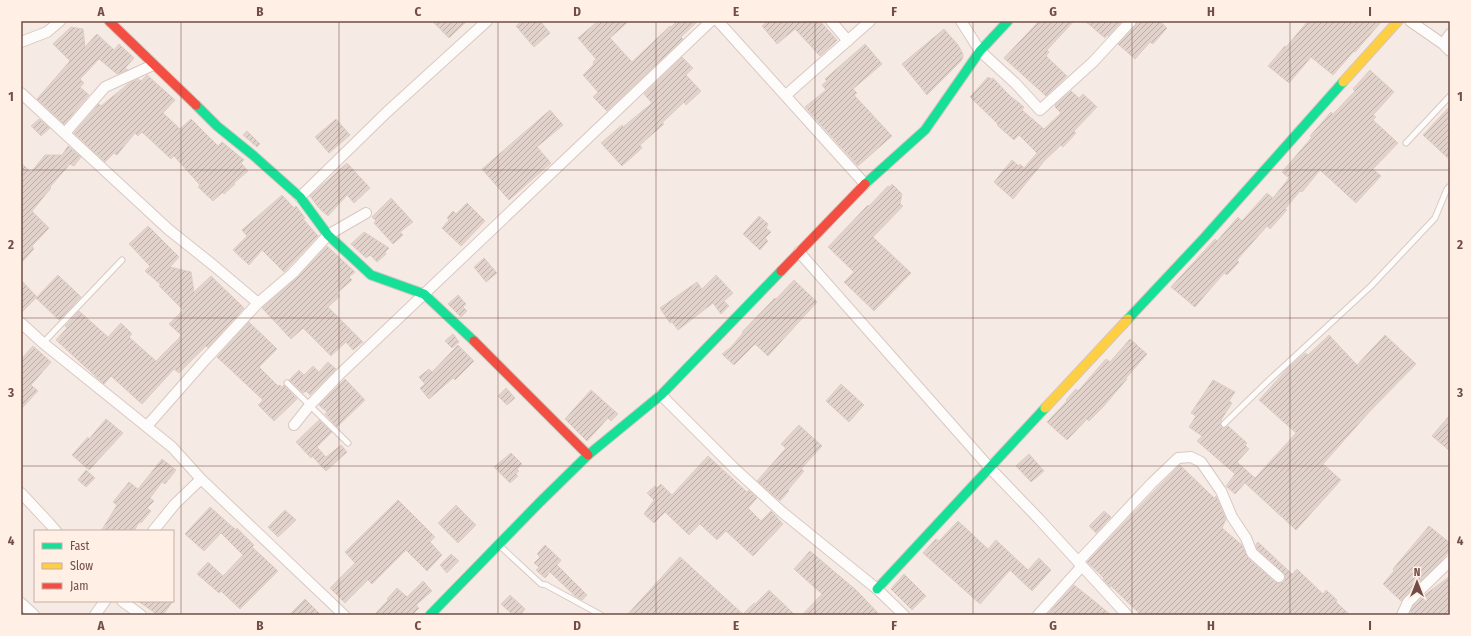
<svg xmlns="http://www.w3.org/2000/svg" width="1471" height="636" viewBox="0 0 1471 636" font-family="'Fira Sans Condensed',sans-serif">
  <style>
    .building { fill: url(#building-hatch); stroke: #decdc7 }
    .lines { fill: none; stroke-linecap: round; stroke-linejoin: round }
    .lane-casing { stroke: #d7c8c3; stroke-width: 7 }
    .street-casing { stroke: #d7c8c3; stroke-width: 12 }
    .fast-casing { stroke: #d6c6c1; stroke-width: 11 }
    .slow-casing { stroke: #d6c6c1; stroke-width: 11 }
    .jam-casing { stroke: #d6c6c1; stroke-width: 11 }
    .lane { stroke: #fefcfb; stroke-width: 5 }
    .street { stroke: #fefcfb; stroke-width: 10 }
    .fast { stroke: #16e098; stroke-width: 9 }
    .slow { stroke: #ffcf43; stroke-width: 9 }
    .jam { stroke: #f24e42; stroke-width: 9 }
    .grid { fill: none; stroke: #724d46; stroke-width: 1; stroke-opacity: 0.55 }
    .neatline { fill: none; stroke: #724d46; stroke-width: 1.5 }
    .grid-label { font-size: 13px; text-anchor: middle; font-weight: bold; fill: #724d46 }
  </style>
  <defs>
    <pattern id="building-hatch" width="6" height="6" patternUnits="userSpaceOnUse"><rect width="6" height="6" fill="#e2d2cc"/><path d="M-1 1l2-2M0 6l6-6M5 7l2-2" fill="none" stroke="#bcada7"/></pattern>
  </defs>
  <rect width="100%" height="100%" fill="#f6ebe4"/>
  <path class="building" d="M432,21H467L449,38Z
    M522,21H540L550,33L534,47L516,26Z
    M598,21H629L610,38L632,62L670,26L671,27L677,21H698L681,37L683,39L607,111L593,97L598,92L583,75L594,64L593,62L596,59L578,38Z
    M768,21H820L837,40L820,56L795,29L777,44L762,26Z
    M1039,21H1074L1047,50L1049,52L1046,56L1067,76L1046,96L1004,58Z
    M1085,21H1122L1108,36L1107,35L1105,38Z
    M1137,21H1159L1167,28L1153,44L1150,42L1135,59L1118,44L1136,25Z
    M1308,21H1382L1355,52L1354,51L1333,75L1311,57L1289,83L1268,66L1285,46L1286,47Z
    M71,27L83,29L85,47L97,34L114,50L119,44L134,58L125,68L128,70L117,74L99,59L80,79L84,83L80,87L89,95L64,124L37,99L70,61L53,44Z
    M944,29L958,45L963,54V57L961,61L927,95L902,64Z
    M865,44L882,64L853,89L857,93L854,95L892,136L858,166L805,107L826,90L822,85L827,81L825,79Z
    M682,57L693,68L686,75L701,91L686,105L684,102L662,123L664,124L640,145L642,148L622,166L601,143L622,125L623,127L652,103L644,94Z
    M1370,70L1394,92L1373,115L1376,117L1373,120L1398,143L1373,169L1381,176L1356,203L1320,170L1302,192L1300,191L1285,209L1287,210L1270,229L1267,226L1237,260L1239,262L1227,275L1224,273L1195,307L1171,287L1215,239L1217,241L1238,217L1242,221L1267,193L1273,198L1289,178L1282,172L1312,137L1310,136L1331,112L1333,114L1355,91L1353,89Z
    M147,75L175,100L163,113L180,129L191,119L218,146L222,142L244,160L241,163L248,171L234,183L235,184L224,194L223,192L213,201L198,187L200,185L174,156L171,159L142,132L138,136L135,133L117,155L114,153L105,162L74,133L99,104L101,106L128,84L138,79L141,81Z
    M988,77L991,79L993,78L1009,95L1024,107L1022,110L1044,129L1061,113L1055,107L1056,106L1055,105L1071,91L1079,98L1083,94L1097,107L1074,131L1076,133L1063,147L1061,145L1045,160L1013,199L994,182L1012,160L1019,166L1020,164L1024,168L1037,153L1019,135L1014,140L997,125L998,124L970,97Z
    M1450,106V160L1423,135Z
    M550,110L563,125L537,147L551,163L509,200L482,169Z
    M39,119L50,128L41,136L31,126Z
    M336,119L350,135L329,153L315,137Z
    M247,131L260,144L257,147L243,135Z
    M68,146L81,157L74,166L70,164L50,187L51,188L32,211L49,228L32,246L34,249L21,263V163L31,172L45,155H62Z
    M347,163L370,188L354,203L347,195L328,216L319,208L310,196Z
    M892,184L902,194L900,204L903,206L873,237L911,273L874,311L844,282L854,272L828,247L868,205L869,206L888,186L890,187Z
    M282,195L294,208L296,206L305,218L303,219L318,236L284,272L262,250L249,265L233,250L247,236L242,230Z
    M391,198L413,222L400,232L403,235L393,244L374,223L376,221L372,217Z
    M467,203L485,221L461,246L442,228L449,220L447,218L453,211L456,214Z
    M759,216L768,224L766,228L771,232L765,238L768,241L760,250L743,234Z
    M148,226L179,257L170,267L191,272L194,292L211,276L244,308L208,348L206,346L179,373L174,369L142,404L111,376L104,384L56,340L67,328L65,326L79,311L108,337L121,323L132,334L129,337L156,361L179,338L181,335L169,324L183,310L159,286L161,285L145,271L150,266L129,244Z
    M364,232L389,248L385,252L386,254L377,262L370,255L366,258L351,244Z
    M327,246L355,272L349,277L352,280L337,293L340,296L328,307L363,342L353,350L346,342L331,356L303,328L291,339L262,308L297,278Z
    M484,258L497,273L486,282L474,267Z
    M58,275L81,297L59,320L36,298L21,313V280L37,297Z
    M716,275L733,293L724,301L729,306L721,314L713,303L678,330L672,322L670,323L660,308L697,282L702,289Z
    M794,280L817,302L768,356L755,344L734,365L722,354L730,348L743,333L742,332L775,298L776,299Z
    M458,295L466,304L463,307L467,311L461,317L448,304Z
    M249,322L277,349L259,367L278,386L280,385L282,387L284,385L297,399L274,421L258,405L263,400L217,357Z
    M453,334L459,342L452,348L445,341Z
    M1329,335L1357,365L1385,335L1416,364L1370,411L1323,464L1341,480L1296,530L1245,483L1235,494L1226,486L1235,474L1197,441L1202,436L1189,427L1196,416L1191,413L1213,380L1235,392L1229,401L1232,403L1221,420L1222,421L1220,425L1223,428L1228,426L1247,443L1245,445L1249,449L1237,462L1255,478L1296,433L1259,400L1288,368L1305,353L1308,355Z
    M1130,339L1147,354L1126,378L1127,379L1103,407L1089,421L1087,419L1067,440L1047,422L1067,401L1066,400L1076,389L1078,391L1106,359L1110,362Z
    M458,345L474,361L455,380L453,378L429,399L420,388L425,384L419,377L429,369L432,372Z
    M33,346L51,362L31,385L38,391L21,409V359Z
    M328,362L336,369L310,395L306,391L303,393L289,380L299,370L304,375L313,366L319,372Z
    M345,379L365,400L337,427L325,414L327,412L319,405Z
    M841,384L864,405L849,422L826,401Z
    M506,388L515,398L507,405L498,396Z
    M591,390L618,414L611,421L608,418L587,441L565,419Z
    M1450,415V451L1432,436Z
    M106,419L123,433L89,470L72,455L88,437L89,439Z
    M319,420L332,432L317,447L326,457L341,445L347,452L326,471L312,456L311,458L296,442Z
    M799,425L822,446L801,469L804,471L788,490L789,491L780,501L757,481L786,448L781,444Z
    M511,453L522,464L517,469L519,471L516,474L518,476L510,483L494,467Z
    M1029,454L1044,471L1031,482L1016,466Z
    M708,456L747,492L749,490L757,498L748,508L761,521L771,511L783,524L753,556L726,531L717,540L700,524L689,535L665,512L654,523L644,514L654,500L647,493L655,486L657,488L661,484L672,495Z
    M162,459L176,470L165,484L162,482L150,498L154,501L147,508L151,511L141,523L139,522L134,531H101L117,505L113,502L129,482L138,489Z
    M1180,465L1214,498L1216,496L1226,519L1222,528L1242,545L1248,558L1275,582L1278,583L1284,582L1285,579V575L1257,549L1256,544L1258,542L1292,574L1297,569L1323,594L1326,590L1337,600L1336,602L1350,615H1141L1111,586L1110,587L1103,579L1104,578L1087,562L1156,489Z
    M86,470L95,478L86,487L78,480Z
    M398,500L435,537L430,542L442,555L427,571L406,550L372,584L368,580L345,603L330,588L355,563L345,552Z
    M456,505L476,525L458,543L438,523Z
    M210,507L236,530L237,528L254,545L252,547L278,571L240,609L221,591L219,593L197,574L208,562L223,576L243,555L221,533L204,551L185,534Z
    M285,510L296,520L278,537L268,527Z
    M1104,511L1111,517L1096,533L1089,526Z
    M958,521L988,549L996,540L1028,570L1039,558L1051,570L1032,591L1010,570L980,604L923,553L936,539L939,541Z
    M1429,526L1450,543V550L1440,562L1401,601L1383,584L1394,571L1393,569Z
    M545,545L561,560L557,565L587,595L582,600L575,596L550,572L545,578L536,570L539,567L534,563L540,557L537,554Z
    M810,551L856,590L880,615H802L822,594L794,569Z
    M451,554L459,561L447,573L440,565Z
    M680,557L743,614L754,603L755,604L769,590L795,615H627Z
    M904,574L926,596L912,610L891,589Z
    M1450,576V615H1412L1410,612L1413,606L1426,594Z
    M423,581L432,591L416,605L419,608L412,615H374L388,600L387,599L397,588L407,597Z
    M1074,585L1093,600L1111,615H1047Z
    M510,595L525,609L520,615H513L501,604Z
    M305,599L321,615H289Z
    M138,601H173L163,615H158Z"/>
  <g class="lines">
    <defs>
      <path id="lane" d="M1406,143L1450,96
        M43,343L122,260
        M287,383L348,443
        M1224,424L1265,384L1371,286L1435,218L1447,189L1450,186
        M500,546L541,584L546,585L601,615"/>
      <path id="street" d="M718,21L865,184
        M831,21L848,41
        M961,21L980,51L1015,83L1040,110L1093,62L1131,21
        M1410,21L1443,44L1450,51
        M21,42L47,32L60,21
        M1443,44L1450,34
        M21,93L168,229L213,265L258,303
        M786,95L870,21
        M65,133L105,87L153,65
        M300,197L387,112L487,21
        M799,252L989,467L1038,518L1127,615
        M21,323L43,343L172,447L201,479L344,615
        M661,395L736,470L782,512L877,589L904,615
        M294,425L310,405L340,374L711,21
        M147,426L205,360L258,303L293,273L328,235L366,213
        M21,493L49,523L56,531
        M153,531L175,504L201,479
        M1078,562L1151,484L1178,458L1191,457L1201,462L1221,491L1232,517L1246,538L1252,553L1279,577
        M122,601L141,615
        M21,603L34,615
        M95,615L105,601
        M1038,615L1082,566
        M1402,615L1408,602L1450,561"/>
      <path id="fast" d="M196,105L217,126L254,156L300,197L328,235L371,275L424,294L474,341
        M865,184L925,130L980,51L1008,21
        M1128,319L1204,238L1343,82
        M877,589L1045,408
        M430,615L540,502L588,455L661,395L781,271"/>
      <path id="slow" d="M1343,82L1398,21
        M1045,408L1128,319"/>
      <path id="jam" d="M109,21L196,105
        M781,271L865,184
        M474,341L588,455"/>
    </defs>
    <use href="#lane" class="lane-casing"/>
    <use href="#street" class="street-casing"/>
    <use href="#fast" class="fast-casing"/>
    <use href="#slow" class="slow-casing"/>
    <use href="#jam" class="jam-casing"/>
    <use href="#lane" class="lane"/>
    <use href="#street" class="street"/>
    <use href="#fast" class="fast"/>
    <use href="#slow" class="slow"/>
    <use href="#jam" class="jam"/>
  </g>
  <path class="grid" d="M181,21V615M339,21V615M498,21V615M656,21V615M815,21V615M973,21V615M1132,21V615M1290,21V615M21,170H1450M21,318H1450M21,466H1450"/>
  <rect width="1471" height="636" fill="none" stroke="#ffefe4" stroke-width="44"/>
  <rect x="34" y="530" width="140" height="72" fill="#ffefe4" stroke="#c7aea5"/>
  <rect x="42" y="543" width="20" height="6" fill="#16e098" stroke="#c7aea5"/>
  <text x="70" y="550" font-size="12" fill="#724d46">Fast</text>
  <rect x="42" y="563" width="20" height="6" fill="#ffcf43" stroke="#c7aea5"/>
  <text x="70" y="570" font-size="12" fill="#724d46">Slow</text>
  <rect x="42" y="583" width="20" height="6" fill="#f24e42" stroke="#c7aea5"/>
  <text x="70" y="590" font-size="12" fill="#724d46">Jam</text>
  <g transform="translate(1417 582)" stroke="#ffefe4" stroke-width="3" paint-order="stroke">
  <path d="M0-3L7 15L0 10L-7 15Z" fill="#724d46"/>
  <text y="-6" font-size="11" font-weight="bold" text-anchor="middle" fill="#724d46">N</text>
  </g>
  <rect x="22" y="22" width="1427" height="592" class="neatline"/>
  <g class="grid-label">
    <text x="101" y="16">A</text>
    <text x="260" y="16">B</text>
    <text x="418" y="16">C</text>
    <text x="577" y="16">D</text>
    <text x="736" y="16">E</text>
    <text x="894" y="16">F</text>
    <text x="1053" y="16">G</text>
    <text x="1211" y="16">H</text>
    <text x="1370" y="16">I</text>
    <text x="11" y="101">1</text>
    <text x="1460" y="101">1</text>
    <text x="11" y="249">2</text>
    <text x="1460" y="249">2</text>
    <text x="11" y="397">3</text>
    <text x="1460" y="397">3</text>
    <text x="11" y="545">4</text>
    <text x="1460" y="545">4</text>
    <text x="101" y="630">A</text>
    <text x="260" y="630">B</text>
    <text x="418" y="630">C</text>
    <text x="577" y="630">D</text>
    <text x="736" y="630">E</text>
    <text x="894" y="630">F</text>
    <text x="1053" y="630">G</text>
    <text x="1211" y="630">H</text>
    <text x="1370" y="630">I</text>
  </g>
</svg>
